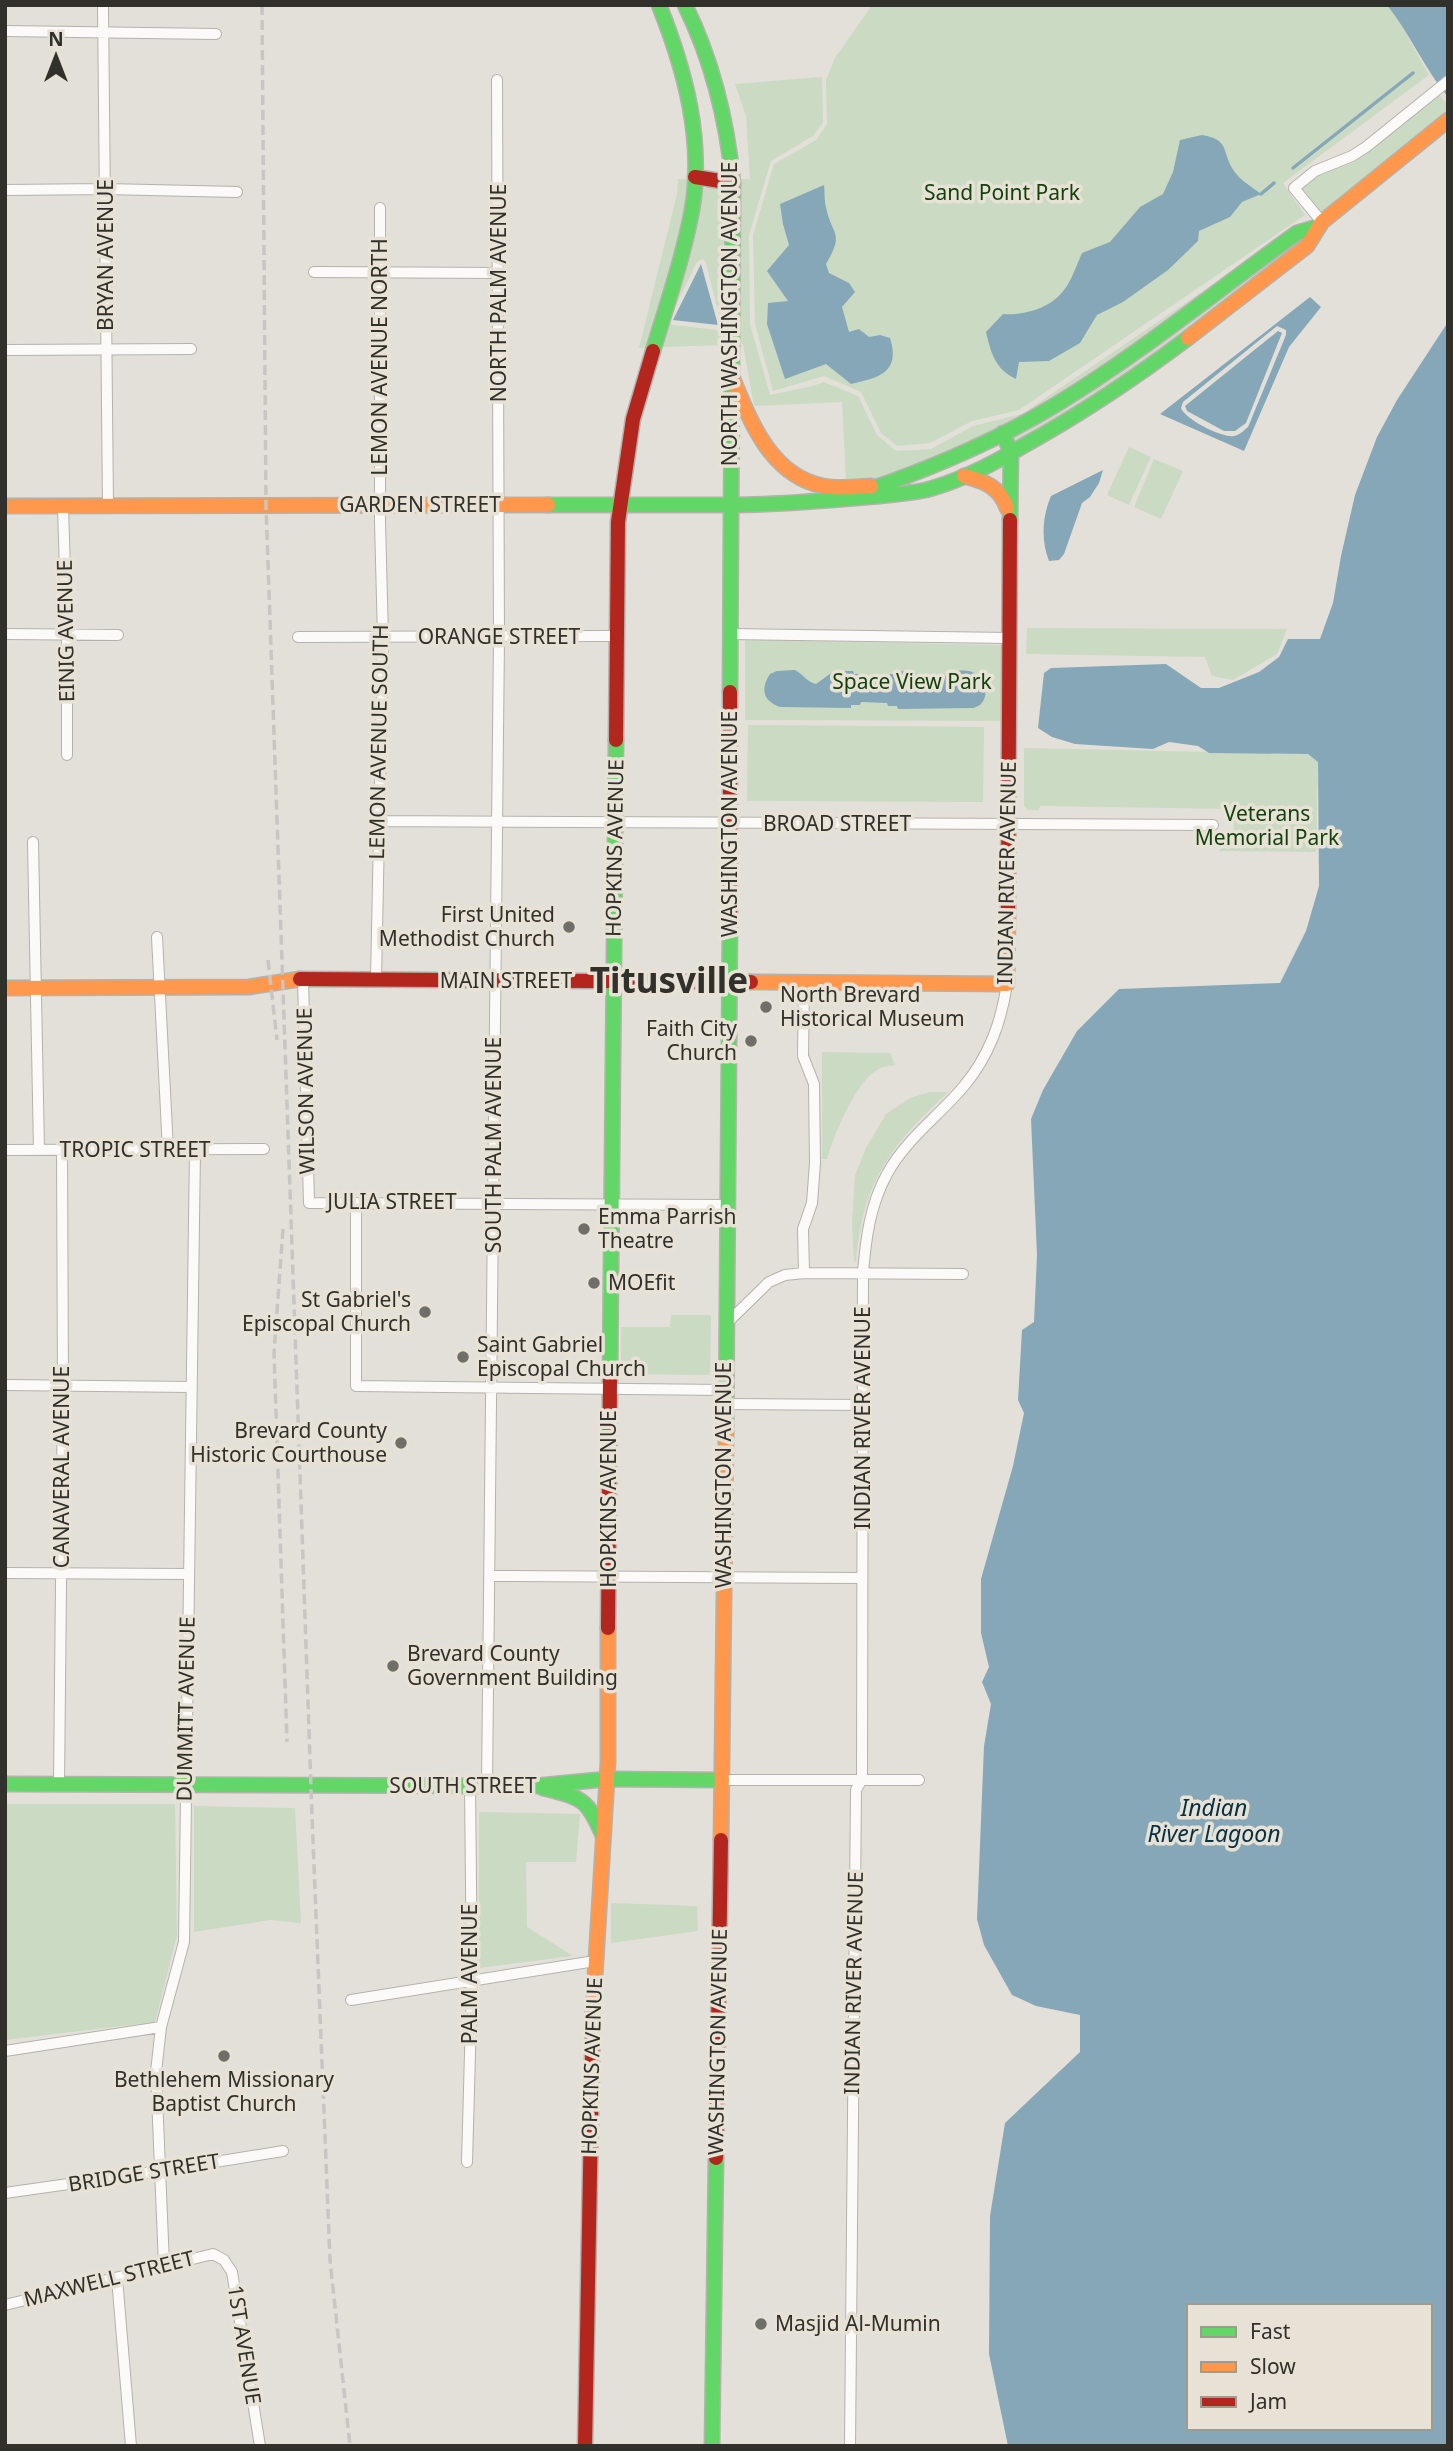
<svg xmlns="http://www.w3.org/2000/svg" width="1453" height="2451" viewBox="0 0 1453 2451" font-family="'Noto Sans',sans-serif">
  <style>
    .green { fill: #cadac3 }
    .water { fill: #86a7b8; fill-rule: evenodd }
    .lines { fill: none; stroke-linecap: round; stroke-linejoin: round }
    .stream { stroke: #86a7b8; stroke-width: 3.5 }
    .street-casing { stroke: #b4b2ac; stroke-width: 12 }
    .fast-casing { stroke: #b4b2ac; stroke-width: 17 }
    .slow-casing { stroke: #b4b2ac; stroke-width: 17 }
    .jam-casing { stroke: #b4b2ac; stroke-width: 17 }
    .street { stroke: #fbfaf9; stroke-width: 10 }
    .fast { stroke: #63d668; stroke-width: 14 }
    .slow { stroke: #ff974d; stroke-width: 14 }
    .jam { stroke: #b3261e; stroke-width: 14 }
    .rail { stroke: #c7c6c4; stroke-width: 3.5; stroke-dasharray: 10 5; stroke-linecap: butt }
    .poi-dot { fill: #6f6e68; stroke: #e7e2d5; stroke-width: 2.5 }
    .labels { text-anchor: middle; stroke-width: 7; stroke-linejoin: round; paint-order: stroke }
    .park-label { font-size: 21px; fill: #13430d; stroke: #e7e2d5 }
    .street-label { font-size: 21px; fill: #31302b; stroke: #e7e2d5 }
    .poi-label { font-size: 21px; fill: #31302b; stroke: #e7e2d5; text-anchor: start }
    .water-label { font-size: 23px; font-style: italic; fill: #053045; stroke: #e7e2d5 }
    .town-label { font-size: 35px; font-weight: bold; fill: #31302b; stroke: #e7e2d5 }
  </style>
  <rect width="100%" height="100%" fill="#e3e0d9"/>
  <path class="green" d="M872,5H1387L1398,19L1429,75L1283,183L1305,215L1019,410L972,421L930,443L897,446L881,433L861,392L824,376L773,391L755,324L753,235L774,164L816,140L827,124L826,80L835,58Z
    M822,77L823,122L813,136L771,161L749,235L750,324L770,395L813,386L824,382L858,396L877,435L896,451L931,449L973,426L1022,414L1284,236C1182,310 1082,390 967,444C939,457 909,475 878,480C868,482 857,481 846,481L842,402L754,406L743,344H736L738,179H750L746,116L735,84Z
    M1439,95L1448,105V113L1323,214L1302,189L1318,176L1354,162L1369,152Z
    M678,179H689L686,207L649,348H639L677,194Z
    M699,188L727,189L725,345L661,347L669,322L673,325L717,330L722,327L706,263L703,259L697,262L670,317Z
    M1306,237L1303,242C1209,313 1118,390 1014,445L1010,436L1299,239Z
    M1129,447L1151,457L1129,505L1107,495Z
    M1154,459L1183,471L1161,519L1134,507Z
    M1027,628L1287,629L1277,654L1233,680L1212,676L1205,657L1026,654Z
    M745,640L1005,645V721L745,720Z
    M748,725L984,727L983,802L747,801Z
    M1024,748L1308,754L1318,761L1316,852L1219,851C1229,839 1241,828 1229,814L1233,809L1041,806L1038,810H1028L1024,806Z
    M822,1052L890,1053L895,1065C890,1066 883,1066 879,1069C856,1080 834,1135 827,1159H822Z
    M930,1092H948C890,1147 864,1179 856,1261L854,1262L852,1223L855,1175L866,1148L886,1114L910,1098Z
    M671,1315H711L710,1375L621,1374V1327H670Z
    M5,1804H175L177,1935L155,2022L5,2040Z
    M194,1806L295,1808L301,1923L270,1920L194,1932Z
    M479,1812L580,1814L576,1862H526L527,1927L573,1956L479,1968Z
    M611,1903L697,1906L698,1931L611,1943Z"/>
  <path class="water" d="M1387,5H1448V97C1424,68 1410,34 1387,5Z
    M1202,135C1231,140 1221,152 1234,171C1240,180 1252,187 1261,194L1242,202L1230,217L1199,231L1198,241L1168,270L1123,302L1097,315L1080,343L1049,361L1019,362L1016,379C995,369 991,353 986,332L1003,314C1016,315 1024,313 1035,310C1066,299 1070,281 1082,253L1110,242L1140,207L1163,194L1173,172L1180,140Z
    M824,185C825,192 824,200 826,207C832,237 845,231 826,264L829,273L849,283L855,292L842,307L849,332L859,329L869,337L880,335L890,338C901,373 878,378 851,384L826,364L785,379L767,324L768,303L788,301L767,271L789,245L783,224L780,204Z
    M701,264L718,325L673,320Z
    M1310,297L1321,307L1289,347L1244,451L1160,414ZM1277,326L1286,330V335L1248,427C1244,430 1240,435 1234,436C1222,438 1186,420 1181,408L1183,402Z
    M1448,322V2446H1008L989,2354L990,2216L1005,2123L1080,2052V2015L1036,2006L1012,1995L984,1945L977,1919L984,1746L991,1704L982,1682L989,1667L981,1633V1579L1013,1466L1024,1413L1018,1400L1022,1330L1034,1322L1037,1255L1031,1119L1043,1090L1077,1031L1119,989L1280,983L1306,931L1319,886L1318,762L1308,754L1209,753L1198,746L1169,742L1153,749L1075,744L1052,737L1038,728L1044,673L1051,668L1166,664L1201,688H1219L1259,672L1279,657L1288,639H1320L1333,603L1341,556L1355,495L1377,437L1397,400ZM1189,2306H1430V2428H1189Z
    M1278,331L1282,333L1246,423L1235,431H1224L1187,411L1185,406Z
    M1103,470L1099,483L1090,497L1082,503L1064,554L1059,560L1049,561C1041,541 1042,517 1051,496Z
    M795,670C804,675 807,682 816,684L834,671H853L854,674H860V677L875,679L890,676V674H897L898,671L914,672L933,684C941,681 945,674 953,672C988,662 995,704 973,708L898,709L897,706H888L887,703L861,702L860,705H851V708L780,707C763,701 760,689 770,674L777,671Z"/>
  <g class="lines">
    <path class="stream" d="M1293,168L1413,73
      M1261,194L1274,183"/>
    <defs>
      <path id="street" d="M103,5L108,506
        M5,31L216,34
        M5,190L106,189L237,192
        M1322,222L1294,188L1315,171L1352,156L1366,147L1448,81
        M314,272L499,273
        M5,350L191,349
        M63,507L67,635V755
        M5,634L118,635
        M731,634L1009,638
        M298,637L616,636
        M377,821L1213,825
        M33,842L39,1150
        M157,937L168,1150
        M303,979L309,1203L727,1205
        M376,980L383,637L380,523V208
        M804,984L803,1056L814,1084L815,1163L812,1203L803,1229L804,1273
        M5,1150L264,1149
        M356,1203V1386L725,1390
        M726,1324L769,1282L785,1275L804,1273L963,1274
        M5,1385L191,1387
        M725,1404L863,1405
        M5,1573L188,1574
        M491,1576L862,1578
        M722,1780H919
        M59,1784L63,1386L62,1150
        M487,1786L499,638L497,80
        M351,2000L595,1961
        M5,2051L161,2027
        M467,2162L472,1981L470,1786
        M5,2193L160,2171L283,2151
        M164,2265L156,2072L161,2027L184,1942L195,1150
        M117,2278L131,2446
        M5,2305L213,2254L224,2260L232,2272L260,2446
        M850,2446L856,1790L862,1779L863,1272C866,1238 870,1205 887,1174C906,1139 939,1116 964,1086C989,1056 1001,1023 1007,984"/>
      <path id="fast" d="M685,5C713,62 727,120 733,183L730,692
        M653,351C667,304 683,258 692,210C704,140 685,70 659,5
        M1003,433L1011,453L1010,520
        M862,492C930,469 996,441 1057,404C1141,353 1217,290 1297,233L1317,227
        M548,505H730
        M730,505C776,505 822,501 868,497C888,495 907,494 926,490C961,481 993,464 1023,446C1081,414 1135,378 1188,338
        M610,1379L616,740
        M726,1432L730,919
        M5,1784L535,1786L607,1779L722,1780
        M543,1788C582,1798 587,1798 603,1836
        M712,2446L716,2158"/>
      <path id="slow" d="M1188,338L1307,246L1322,222L1448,120
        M731,374C749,418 769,475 823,486C838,489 855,487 871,486
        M964,476C984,481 1000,487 1007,508
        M5,506L548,505
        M751,982L1007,984L1008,914
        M5,988L249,987L300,979
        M721,1840L726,1432
        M593,2010L608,1762V1628"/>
      <path id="jam" d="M695,177L733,183
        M616,740L618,522L633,419L653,351
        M1008,914L1010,520
        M730,919V692
        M300,979L751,982
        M608,1628L610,1379
        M716,2158L721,1840
        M585,2446L593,2010"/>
    </defs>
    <use href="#street" class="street-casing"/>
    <use href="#fast" class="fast-casing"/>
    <use href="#slow" class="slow-casing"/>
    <use href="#jam" class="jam-casing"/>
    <use href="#street" class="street"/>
    <use href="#fast" class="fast"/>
    <use href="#slow" class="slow"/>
    <use href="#jam" class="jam"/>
    <path class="rail" d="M262,5L266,506L312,1816L330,2260L350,2446
      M268,960L277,1040
      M283,1229L274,1353L287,1742"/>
  </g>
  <g class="poi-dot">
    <circle cx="569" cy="927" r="7"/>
    <circle cx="766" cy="1007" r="7"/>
    <circle cx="751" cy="1041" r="7"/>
    <circle cx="584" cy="1229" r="7"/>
    <circle cx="594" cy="1283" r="7"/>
    <circle cx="425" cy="1312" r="7"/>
    <circle cx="463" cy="1357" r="7"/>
    <circle cx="401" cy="1443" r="7"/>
    <circle cx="393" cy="1666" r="7"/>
    <circle cx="224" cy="2056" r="7"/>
    <circle cx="761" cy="2324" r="7"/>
  </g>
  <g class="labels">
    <g class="park-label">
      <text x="1002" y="200">Sand Point Park</text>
      <text x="912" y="689">Space View Park</text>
      <text x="1267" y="821">Veterans<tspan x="1267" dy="24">Memorial Park</tspan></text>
    </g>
    <g class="street-label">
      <text transform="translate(106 255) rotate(-90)" y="7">BRYAN AVENUE</text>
      <text transform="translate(499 293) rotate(-90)" y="7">NORTH PALM AVENUE</text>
      <text transform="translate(730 314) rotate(-90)" y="7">NORTH WASHINGTON AVENUE</text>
      <text transform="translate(380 357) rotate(-90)" y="7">LEMON AVENUE NORTH</text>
      <text x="420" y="512">GARDEN STREET</text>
      <text transform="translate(66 631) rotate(-91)" y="7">EINIG AVENUE</text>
      <text x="499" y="644">ORANGE STREET</text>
      <text transform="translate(379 742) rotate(-89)" y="7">LEMON AVENUE SOUTH</text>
      <text transform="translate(730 824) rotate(-90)" y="7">WASHINGTON AVENUE</text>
      <text x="837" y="831">BROAD STREET</text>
      <text transform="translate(615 848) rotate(-89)" y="7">HOPKINS AVENUE</text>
      <text transform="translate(1007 873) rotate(-89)" y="7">INDIAN RIVER AVENUE</text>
      <text x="506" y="988">MAIN STREET</text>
      <text transform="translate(306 1091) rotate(-91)" y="7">WILSON AVENUE</text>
      <text transform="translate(494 1145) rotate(-90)" y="7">SOUTH PALM AVENUE</text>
      <text x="135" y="1157">TROPIC STREET</text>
      <text x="392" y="1209">JULIA STREET</text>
      <text transform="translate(863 1418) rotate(-90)" y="7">INDIAN RIVER AVENUE</text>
      <text transform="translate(62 1467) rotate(-90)" y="7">CANAVERAL AVENUE</text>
      <text transform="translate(724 1475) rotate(-90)" y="7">WASHINGTON AVENUE</text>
      <text transform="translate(609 1499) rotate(-90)" y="7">HOPKINS AVENUE</text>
      <text transform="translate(186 1709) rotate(-89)" y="7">DUMMITT AVENUE</text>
      <text x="463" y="1793">SOUTH STREET</text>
      <text transform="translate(470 1974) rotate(-90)" y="7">PALM AVENUE</text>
      <text transform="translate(854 1983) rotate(-89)" y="7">INDIAN RIVER AVENUE</text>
      <text transform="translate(718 2042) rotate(-89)" y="7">WASHINGTON AVENUE</text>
      <text transform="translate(592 2066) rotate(-88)" y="7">HOPKINS AVENUE</text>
      <text transform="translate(144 2173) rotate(-9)" y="7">BRIDGE STREET</text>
      <text transform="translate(109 2279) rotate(-14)" y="7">MAXWELL STREET</text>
      <text transform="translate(244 2345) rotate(81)" y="7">1ST AVENUE</text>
    </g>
    <g class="poi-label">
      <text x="555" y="922" text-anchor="end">First United<tspan x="555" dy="24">Methodist Church</tspan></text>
      <text x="780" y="1002">North Brevard<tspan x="780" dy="24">Historical Museum</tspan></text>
      <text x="737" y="1036" text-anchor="end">Faith City<tspan x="737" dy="24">Church</tspan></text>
      <text x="598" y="1224">Emma Parrish<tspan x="598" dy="24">Theatre</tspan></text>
      <text x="608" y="1290">MOEfit</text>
      <text x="411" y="1307" text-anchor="end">St Gabriel's<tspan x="411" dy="24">Episcopal Church</tspan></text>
      <text x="477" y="1352">Saint Gabriel<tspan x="477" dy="24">Episcopal Church</tspan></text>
      <text x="387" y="1438" text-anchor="end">Brevard County<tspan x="387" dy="24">Historic Courthouse</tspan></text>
      <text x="407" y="1661">Brevard County<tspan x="407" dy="24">Government Building</tspan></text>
      <text x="224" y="2087" text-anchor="middle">Bethlehem Missionary<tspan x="224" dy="24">Baptist Church</tspan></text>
      <text x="775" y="2331">Masjid Al-Mumin</text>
    </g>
    <g class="water-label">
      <text x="1214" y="1816">Indian<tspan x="1214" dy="26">River Lagoon</tspan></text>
    </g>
    <g class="town-label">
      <text x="669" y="993">Titusville</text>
    </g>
  </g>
  <rect width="1453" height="2451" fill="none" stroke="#31302b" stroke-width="14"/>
  <rect x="1187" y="2304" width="245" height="126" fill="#e7e2d5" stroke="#9e9b91" stroke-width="2"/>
  <rect x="1201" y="2327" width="35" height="10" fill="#63d668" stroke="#9e9b91" stroke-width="2"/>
  <text x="1250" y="2339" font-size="21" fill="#31302b">Fast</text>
  <rect x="1201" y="2362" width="35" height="10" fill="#ff974d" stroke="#9e9b91" stroke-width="2"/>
  <text x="1250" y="2374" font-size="21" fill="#31302b">Slow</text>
  <rect x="1201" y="2397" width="35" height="10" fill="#b3261e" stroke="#9e9b91" stroke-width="2"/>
  <text x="1250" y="2409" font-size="21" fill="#31302b">Jam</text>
  <g transform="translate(56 56)" stroke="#e7e2d5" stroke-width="5" paint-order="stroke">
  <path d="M0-5L12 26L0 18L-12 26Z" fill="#31302b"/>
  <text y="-10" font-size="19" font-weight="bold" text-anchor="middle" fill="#31302b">N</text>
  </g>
</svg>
